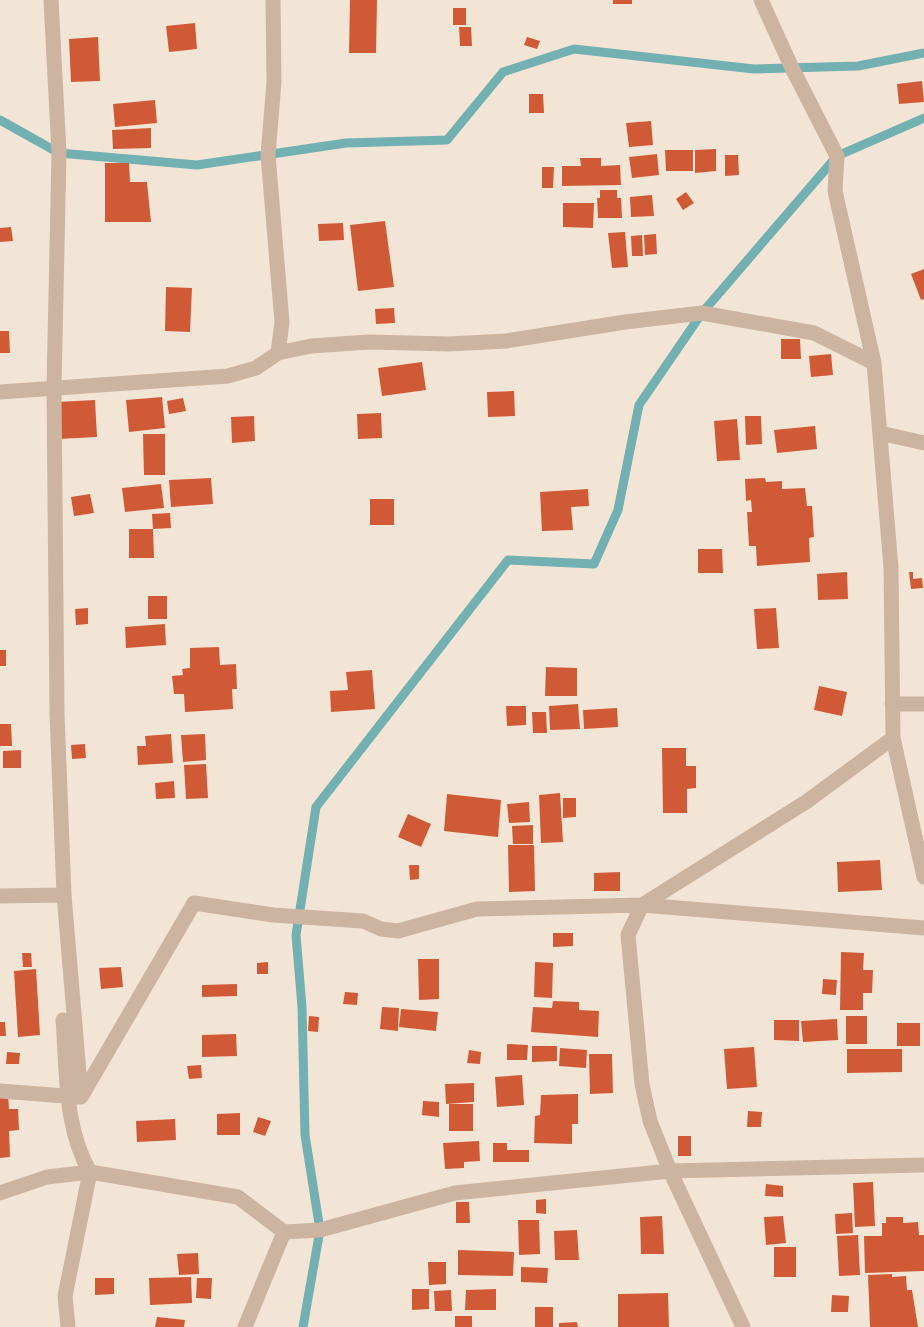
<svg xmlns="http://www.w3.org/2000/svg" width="924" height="1327" viewBox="0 0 924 1327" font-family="Helvetica,sans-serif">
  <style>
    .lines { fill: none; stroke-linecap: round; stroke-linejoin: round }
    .stream { stroke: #72b0b2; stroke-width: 9 }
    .building { fill: #d15a36 }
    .minor { stroke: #ccb4a1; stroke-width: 15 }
  </style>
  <rect width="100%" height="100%" fill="#f3e5d6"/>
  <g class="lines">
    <path class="stream" d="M0,120L59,153L197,165L346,143L447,140L503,72L574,49L754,69L858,66L924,53
      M303,1327L320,1230L305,1135L302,1007L296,935L316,807L508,560L594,564L618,510L639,405L702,313L837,156L924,118"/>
  </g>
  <path class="building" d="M350,0H377L376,53H349Z
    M613,0H632V4H613Z
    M453,8H466V25H453Z
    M195,23L197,49L169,52L166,26Z
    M459,27H471L472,46H460Z
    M98,37L100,81L71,82L69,39Z
    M527,37L540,41L537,49L524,45Z
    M922,81L924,102L899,104L897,84Z
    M529,94H543L544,113H529Z
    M155,100L157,123L115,127L113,104Z
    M651,121L653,145L629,147L626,123Z
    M151,128V148L113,149L112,130Z
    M716,149V171L695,173V150Z
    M665,150H693V171H666Z
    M657,154L659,175L632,178L629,157Z
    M725,155H738L739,175L725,176Z
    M580,158H601V166L620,165L621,185L562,186V166H581Z
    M105,163H129L130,182H147L151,222H105Z
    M542,167H554L553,188H542Z
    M600,190H617V198H621L622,218H598L597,198H600Z
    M686,192L694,203L683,210L676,199Z
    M652,195L654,216L631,217L630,197Z
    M563,203H594L593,228L563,227Z
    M385,221L394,287L358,291L350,225Z
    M343,223L344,240L319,241L318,224Z
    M11,227L13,241L0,242V228Z
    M625,232L628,267L612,268L608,233Z
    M656,234L657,254L645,255L644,235Z
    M642,235L643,256H632L631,236Z
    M924,269V299L921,300L911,274Z
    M166,287L192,288L190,332L165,331Z
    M394,308L395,323L376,324L375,309Z
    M0,331H9L10,353H0Z
    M781,339H800L801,359H781Z
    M831,354L833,375L811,377L809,356Z
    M422,362L426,390L382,396L378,368Z
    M514,391L515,416L488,417L487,392Z
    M162,397L165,428L129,432L126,400Z
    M183,398L186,411L169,414L167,401Z
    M95,400L97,437L58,439L57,402Z
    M381,413L382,438L358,439L357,414Z
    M254,416L255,441L232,443L231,417Z
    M745,416H761L762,444L746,445Z
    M737,419L740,460L717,461L714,421Z
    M815,426L817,449L777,453L774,430Z
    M143,434H165V475H144Z
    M211,478L213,504L171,507L169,480Z
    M765,478L766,482L782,481V489L805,488L807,506H812L814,537L809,538L810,562L757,566L756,546H749L747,512H752L751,500L746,501L745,479Z
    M161,484L164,508L125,512L122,488Z
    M588,489L589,506L571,507L573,530L542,531L540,492Z
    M90,494L94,513L74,516L71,497Z
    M370,499H394V525H370Z
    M170,513L171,528L153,529L152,514Z
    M129,529H153L154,558H129Z
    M698,549H722L723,573H698Z
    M847,572L848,599L818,600L817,574Z
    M909,572H913V579L922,578L923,588L911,589Z
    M148,596H167V619H148Z
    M88,608V624L76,625L75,609Z
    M776,608L779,648L757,649L754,609Z
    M165,624L166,645L126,648L125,627Z
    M219,647L220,665L236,664L237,689H232L233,709L185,712L184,694H174L172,676L183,675L182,669L190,668V648Z
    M0,650H6V666H0Z
    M546,667L577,668V696H545Z
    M372,670L375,709L331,712L330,691L348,690L346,672Z
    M819,686L847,692L842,716L814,710Z
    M578,704L580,729L550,730L549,706Z
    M506,706H526V725L507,726Z
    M617,708L618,727L584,729L583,710Z
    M532,712H546L547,733H533Z
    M0,724H11L12,746H0Z
    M171,734L173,763L138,765L137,746H146L145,736Z
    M205,734L206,760L183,762L181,735Z
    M85,744L86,758L72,759L71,745Z
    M662,748H686V766H696V788L687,789V813H663Z
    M21,750V768H3V751Z
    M206,764L208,798L186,799L184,765Z
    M174,781L175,798L156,799L155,783Z
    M560,793L563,842L541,843L539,795Z
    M447,794L501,800L498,837L444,831Z
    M563,798H576V817L563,818Z
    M529,802L530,822L509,823L507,804Z
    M408,814L431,824L421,847L398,837Z
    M533,825V844H513L512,826Z
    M508,845H534L535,891L509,892Z
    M880,860L882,890L838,892L837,862Z
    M409,865H419V879L410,880Z
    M620,872V891H594V873Z
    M553,933H573V946L553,947Z
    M841,952L864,953L863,970H873L872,993H863V1010H840Z
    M22,953H31L32,967H23Z
    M418,959H439V999L419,1000Z
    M268,962V974H257V963Z
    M535,962L553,963L552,998L534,997Z
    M121,967L123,987L101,989L99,968Z
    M36,969L40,1035L18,1037L14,971Z
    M823,979L837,980L836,995L822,994Z
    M237,984V996L202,997V985Z
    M345,992L358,993L357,1005L343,1004Z
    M553,1001L579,1002V1010L599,1011L598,1037L531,1032L533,1007L552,1008Z
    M382,1007L399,1008L398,1031L380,1029Z
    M401,1009L438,1012L436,1031L399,1027Z
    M309,1016L319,1017L318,1032L308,1031Z
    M846,1016H867V1044H846Z
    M837,1019L838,1040L803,1042L801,1021Z
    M774,1020H799V1041L774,1040Z
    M0,1022H5L6,1036H0Z
    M897,1023H920V1046H897Z
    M236,1034L237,1056L202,1057V1035Z
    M507,1044L528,1045L527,1060H507Z
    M532,1046H557V1061L532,1062Z
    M754,1047L757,1087L727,1089L724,1049Z
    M560,1048L587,1050L586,1068L559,1066Z
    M847,1049H902V1072L847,1073Z
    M469,1050L481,1052L480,1064L467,1063Z
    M7,1052L20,1053L19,1064H6Z
    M589,1054H612L613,1093L590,1094Z
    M201,1065L202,1078L189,1079L187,1066Z
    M522,1075L524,1105L497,1107L495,1077Z
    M474,1083V1102L446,1104L445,1084Z
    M8,1093L9,1109H18L19,1130L9,1131L10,1157L0,1158V1094Z
    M578,1094V1124H572V1144L534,1143L535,1116L540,1115L541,1095Z
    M423,1101L439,1102V1117L422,1115Z
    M449,1104H473V1131H449Z
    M748,1111L762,1112L761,1127H747Z
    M240,1113V1135H217V1114Z
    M258,1117L271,1121L265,1136L253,1132Z
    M175,1119L176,1140L137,1142L136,1121Z
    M678,1136H691V1156H678Z
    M479,1141L480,1161L464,1162V1168L445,1169L443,1143Z
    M493,1143H507V1150H529V1162H493Z
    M873,1182L875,1226L855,1227L853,1183Z
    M766,1184L783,1186V1197L765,1196Z
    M546,1199V1214L536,1213V1200Z
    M456,1202H469L470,1223H456Z
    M852,1213L853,1233L836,1234L835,1214Z
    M662,1216L664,1254H641L640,1217Z
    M783,1216L786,1243L766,1245L764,1217Z
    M886,1217H903V1223L918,1222L919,1235H924V1271L865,1273L864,1236H882V1223H886Z
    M518,1220H539L540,1254L519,1255Z
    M577,1230L579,1260H555L554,1231Z
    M858,1235L860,1275L839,1276L837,1236Z
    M774,1247H796V1277H774Z
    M458,1250L514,1252L513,1276L458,1275Z
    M198,1253L199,1274L179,1275L177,1254Z
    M428,1262H446V1284L429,1285Z
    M521,1267L548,1268L547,1283L521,1282Z
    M892,1274V1277L906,1276L907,1290H912L918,1327H870L868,1275Z
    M191,1277L192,1303L150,1305L149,1278Z
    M95,1278H114V1294L95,1295Z
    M197,1278H212L211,1299L196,1298Z
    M412,1289H429V1309L412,1310Z
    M496,1289V1310H465L466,1290Z
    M451,1290L452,1311H435L434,1291Z
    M668,1293L669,1327H618V1294Z
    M832,1295L849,1296L848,1312H831Z
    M535,1307H553V1327H535Z
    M455,1316H472V1327H455Z
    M157,1317L185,1320L184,1327H155Z
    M577,1322L578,1327H559V1323Z"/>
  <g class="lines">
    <path class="minor" d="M51,0L59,153L54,388L57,714L64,895L81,1097
      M273,0L274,82L268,155L282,322L278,353
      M761,0L792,68L837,156L835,191L874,363L891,568L893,738L924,877
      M0,392L228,376L256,368L278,353L311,346L369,342L449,344L506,341L625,322L702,313L814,333L874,363
      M880,433L924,443
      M892,704H924
      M0,896L64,895
      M70,1046L63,1020C67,1071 64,1128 90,1172L238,1197L284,1232L320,1230L455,1193L670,1171L924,1165
      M0,1091L78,1097
      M81,1097L194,903L273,915L363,921L381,929L398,931L477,909L642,905L924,928
      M0,1193L47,1177L90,1172L65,1296L68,1327
      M245,1327L284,1232
      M743,1327L670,1171L650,1121L642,1084L628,935L642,905L806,802L893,738"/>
  </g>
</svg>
